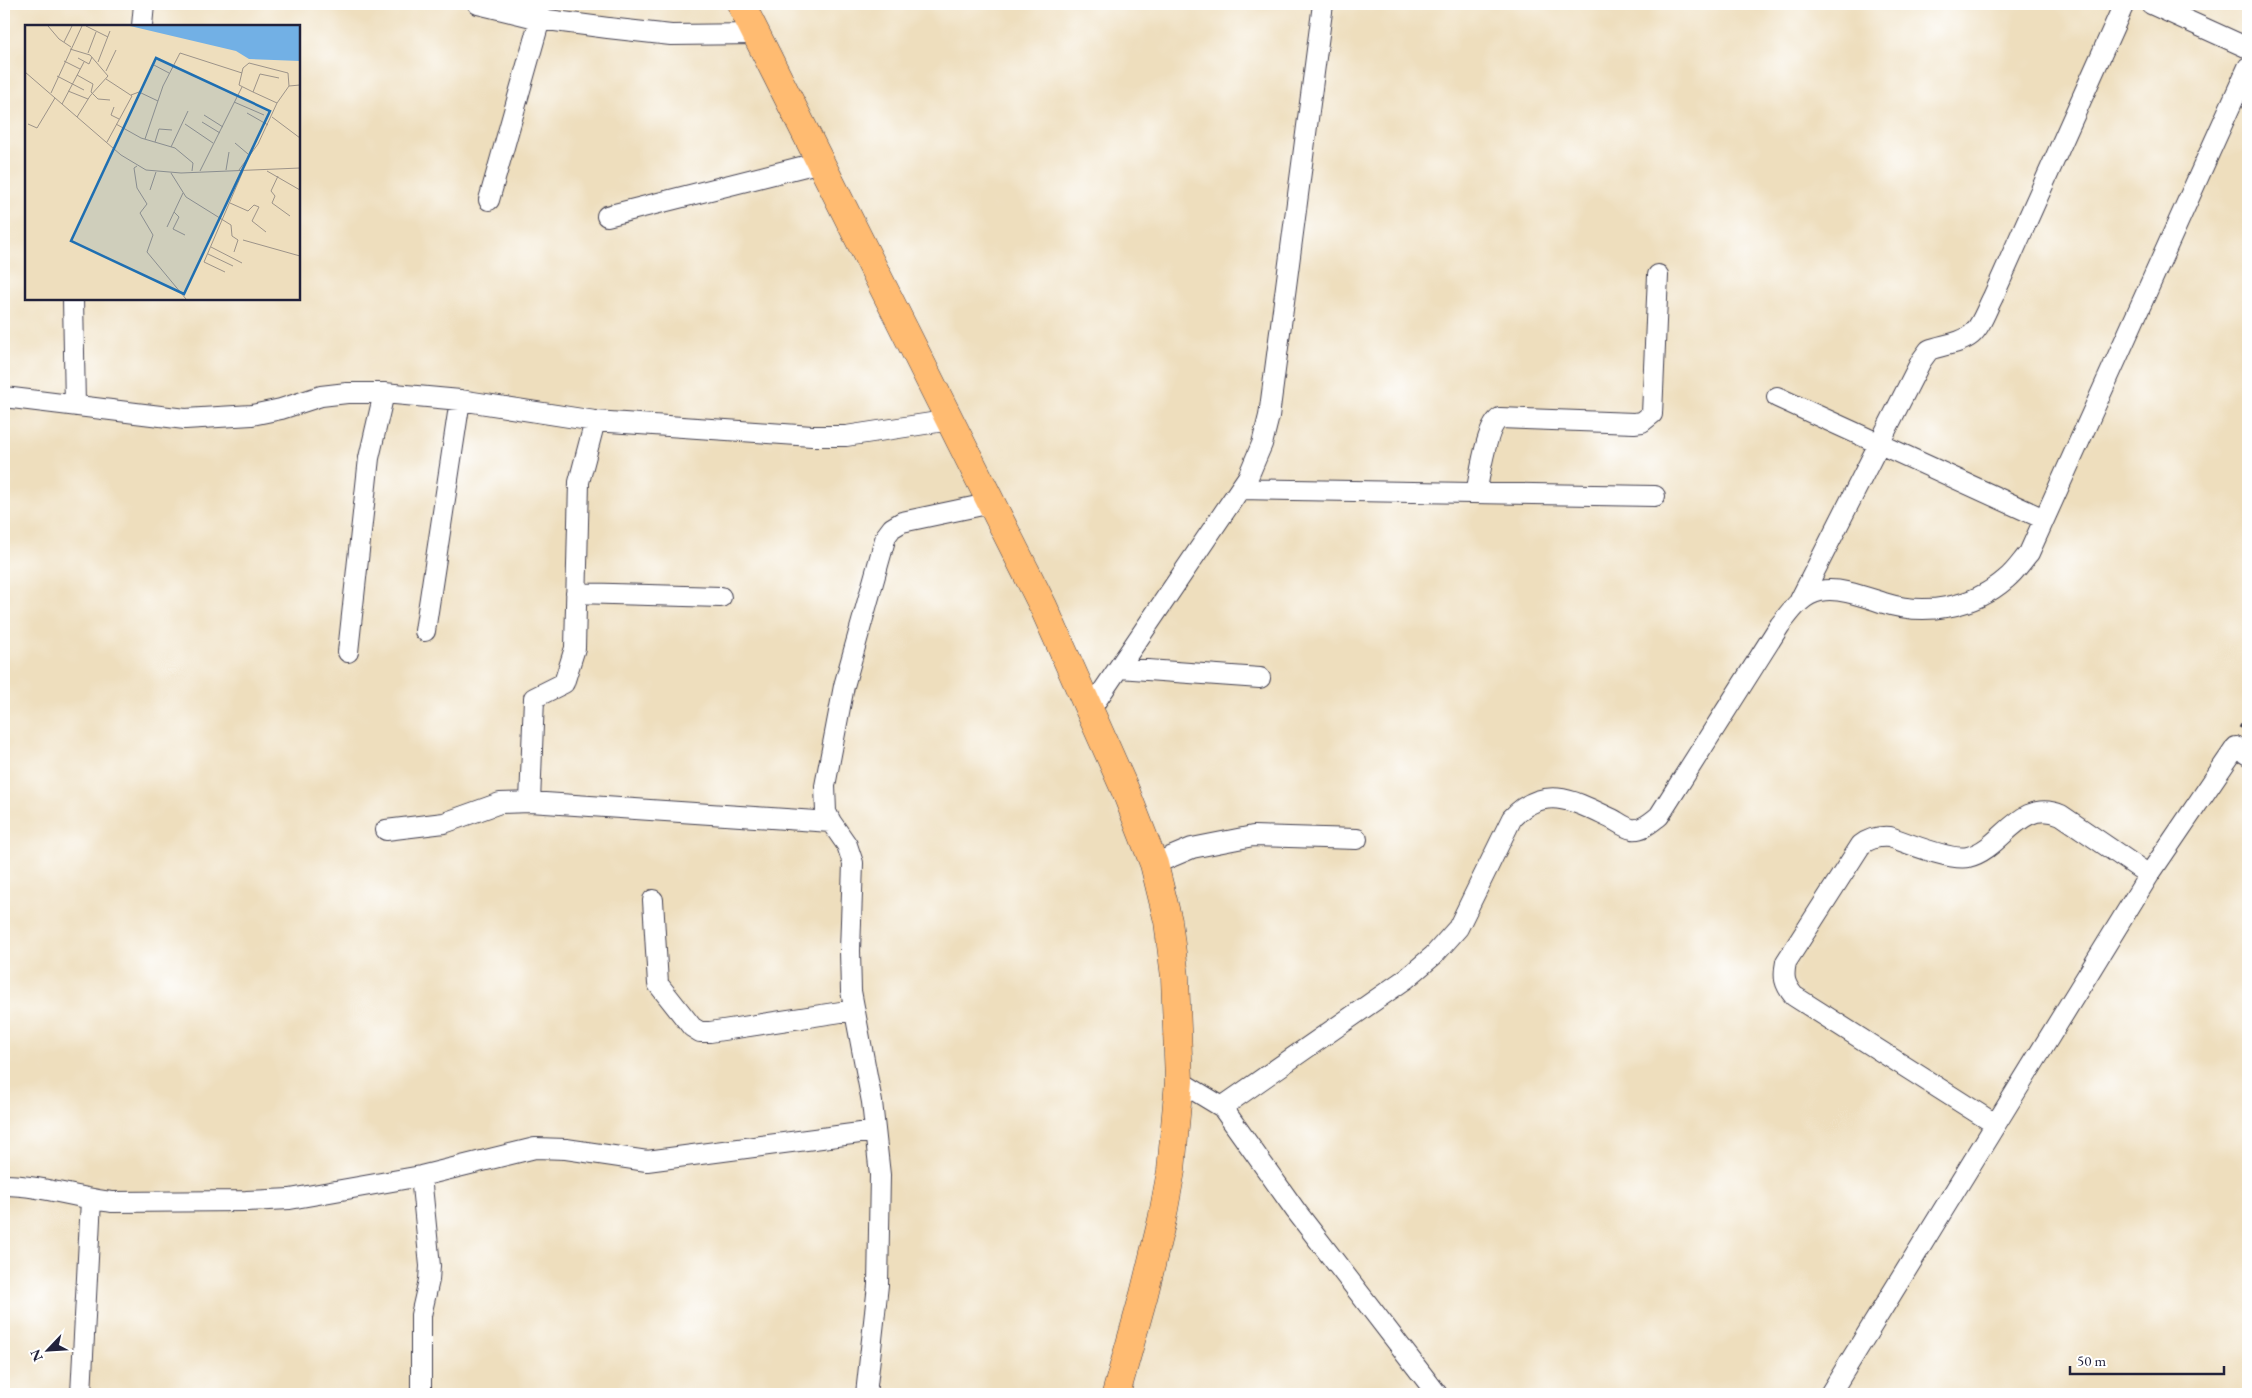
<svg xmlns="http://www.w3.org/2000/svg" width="2252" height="1398" viewBox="0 0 2252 1398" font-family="'EB Garamond',serif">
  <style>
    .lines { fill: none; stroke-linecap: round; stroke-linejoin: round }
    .minor-casing { stroke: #413e4e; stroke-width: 22 }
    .highway-casing { stroke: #413e4e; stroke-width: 29 }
    .path { stroke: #413e4e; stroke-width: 3; stroke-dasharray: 4 4; stroke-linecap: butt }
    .minor { stroke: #fff; stroke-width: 20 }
    .highway { stroke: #ffbb71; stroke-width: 28 }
    .inset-road { fill: none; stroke: #9c9389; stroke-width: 1 }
    .view { fill: #1f6fb2; fill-opacity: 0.15; stroke: #1f6fb2; stroke-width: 2.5 }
    .inset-edge { fill: none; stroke: #22223b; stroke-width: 2.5 }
  </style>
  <rect width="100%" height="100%" fill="#fff"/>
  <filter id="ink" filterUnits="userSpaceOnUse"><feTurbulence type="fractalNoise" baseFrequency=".02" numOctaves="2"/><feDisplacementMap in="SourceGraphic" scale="10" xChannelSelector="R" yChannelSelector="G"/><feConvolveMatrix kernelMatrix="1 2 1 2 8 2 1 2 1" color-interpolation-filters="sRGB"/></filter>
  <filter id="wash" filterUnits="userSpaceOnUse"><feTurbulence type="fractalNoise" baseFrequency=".0096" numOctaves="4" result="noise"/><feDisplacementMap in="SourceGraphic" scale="20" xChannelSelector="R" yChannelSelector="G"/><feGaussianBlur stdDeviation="1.12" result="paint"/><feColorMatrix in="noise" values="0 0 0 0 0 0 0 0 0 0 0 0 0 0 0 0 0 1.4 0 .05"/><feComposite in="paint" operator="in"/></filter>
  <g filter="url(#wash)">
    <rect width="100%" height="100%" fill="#eedebd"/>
  </g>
  <g filter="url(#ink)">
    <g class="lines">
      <defs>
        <path id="minor" d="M478,4L540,19L608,28L671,35L757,34
          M2151,4L2248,48
          M142,26L144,4
          M489,200L540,19
          M607,216L821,162
          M73,299L75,406
          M4,397L185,419L252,415L281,409L321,396L347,393H384L460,400L595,421L812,436H846L951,420
          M1777,397L2044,519
          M1240,489L1655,496
          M1476,493C1480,476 1486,426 1500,418L1634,423L1642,422L1652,414L1658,275
          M576,593L721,597
          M1800,600L1921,361L1929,350C1941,345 1960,344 1971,335C1981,327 1987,308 1993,297L2124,4
          M425,631L460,400
          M348,652L369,458L384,393
          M1119,668L1260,678
          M1090,710L1248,477L1262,444L1269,416L1323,4
          M530,802L534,698L564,683L575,648L579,482L595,421
          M386,830L444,823L500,803L530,802L831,822
          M1154,864L1192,848L1253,836L1357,839
          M653,900L658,984L692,1027L700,1032H710L854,1010
          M1179,1081L1222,1107L1407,978L1434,955L1458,928L1512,818C1546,782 1578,803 1614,820C1619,823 1626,828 1632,829C1642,831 1651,822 1659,816L1780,625C1791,611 1801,595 1820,591C1840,587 1865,597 1884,603C1925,616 1973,608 2006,579C2015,572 2022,561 2029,553L2248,67
          M1222,1107L1296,1211L1437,1394
          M1995,1124L1794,996C1784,984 1783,977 1786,962L1861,845C1870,838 1878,836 1890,837C1907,843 1951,861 1968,857C2003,849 2019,797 2061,815L2149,875
          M4,1185C40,1185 76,1198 112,1202L246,1201L290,1199L421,1176L535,1148L566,1149L647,1161L875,1131
          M81,1394L91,1200
          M421,1394V1315L429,1280L430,1266L421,1176
          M866,1394L878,1285L880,1175L872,1102L851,991L850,951L853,863L847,845L831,822L826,812L825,786L844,686L886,536L892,528L902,522L992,503
          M1830,1394L2149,875L2236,747L2248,755"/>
        <path id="highway" d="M741,4L1043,606L1126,792L1154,864L1168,921L1175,977L1179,1081L1171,1171L1162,1220L1144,1294L1116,1394"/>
      </defs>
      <use href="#minor" class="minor-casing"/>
      <use href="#highway" class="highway-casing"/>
      <path class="path" d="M2240,728L2248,713"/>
      <use href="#minor" class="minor"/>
      <use href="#highway" class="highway"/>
    </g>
  </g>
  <g transform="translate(25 25)">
    <rect width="275" height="275" fill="#eedebd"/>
    <path d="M105,1H275V36L224,34L211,26Z" fill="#72b0e5"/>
    <path class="inset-road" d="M23,1L34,14L46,22M61,1L83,12M39,17L47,1M45,24L65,30L83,51L65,71L52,92M63,28L71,7M53,33L64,39L67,32M39,36L55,44M73,37L85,6M127,39L144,48M81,46L91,25M0,47L96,130L121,145L156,148L275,143M52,50L68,59L66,67L73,74L85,75M32,51L59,65M81,54L107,71L82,117M43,66L63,74M228,67L214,60L218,43L224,38L263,48L264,61M26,68L57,1M106,70L114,67L133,76M209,77L239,90M252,78L228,67L235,49L254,53M37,79L59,37M89,82L86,90L94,94M222,88L243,100M179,90L198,102M247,92L275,113M177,97L195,108M3,99L12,103L30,73M91,99L116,113L150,123L168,138L167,146M160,99L188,118M120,114L138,61L155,28L217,48M130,117L134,104L147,105M210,118L223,129M146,122L163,86M112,141L109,143L112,163L122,179L115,188L128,210L122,227L161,274M201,145L204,127M214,145L233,119L252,78L264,61L275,60M175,146L217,62M242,146L275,165M146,148L161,172L206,200L207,211L213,215L209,227M253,151L246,166L250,171L247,178L265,191M125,165L131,147M205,178L223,186L229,180L234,182L227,196L241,207M149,187L154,192L148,204L160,210M142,202L158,168M218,215L275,231M186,222L217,238M183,229L208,241M200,247L179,237L218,146"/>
    <path class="view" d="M131,33L245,86L159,269L46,216Z"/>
    <rect width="275" height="275" class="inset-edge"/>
  </g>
  <rect width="2252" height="1398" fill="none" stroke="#fff" stroke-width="20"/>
  <g transform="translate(48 1350) rotate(245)" stroke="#ffffff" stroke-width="4" paint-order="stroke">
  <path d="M0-4L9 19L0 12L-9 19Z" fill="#22223b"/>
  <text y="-8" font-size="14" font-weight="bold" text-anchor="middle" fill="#22223b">N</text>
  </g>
  <path d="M2070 1366v8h154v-8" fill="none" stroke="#22223b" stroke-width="2.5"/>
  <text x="2077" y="1366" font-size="15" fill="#22223b" stroke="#ffffff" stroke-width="4" paint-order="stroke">50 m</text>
</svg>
